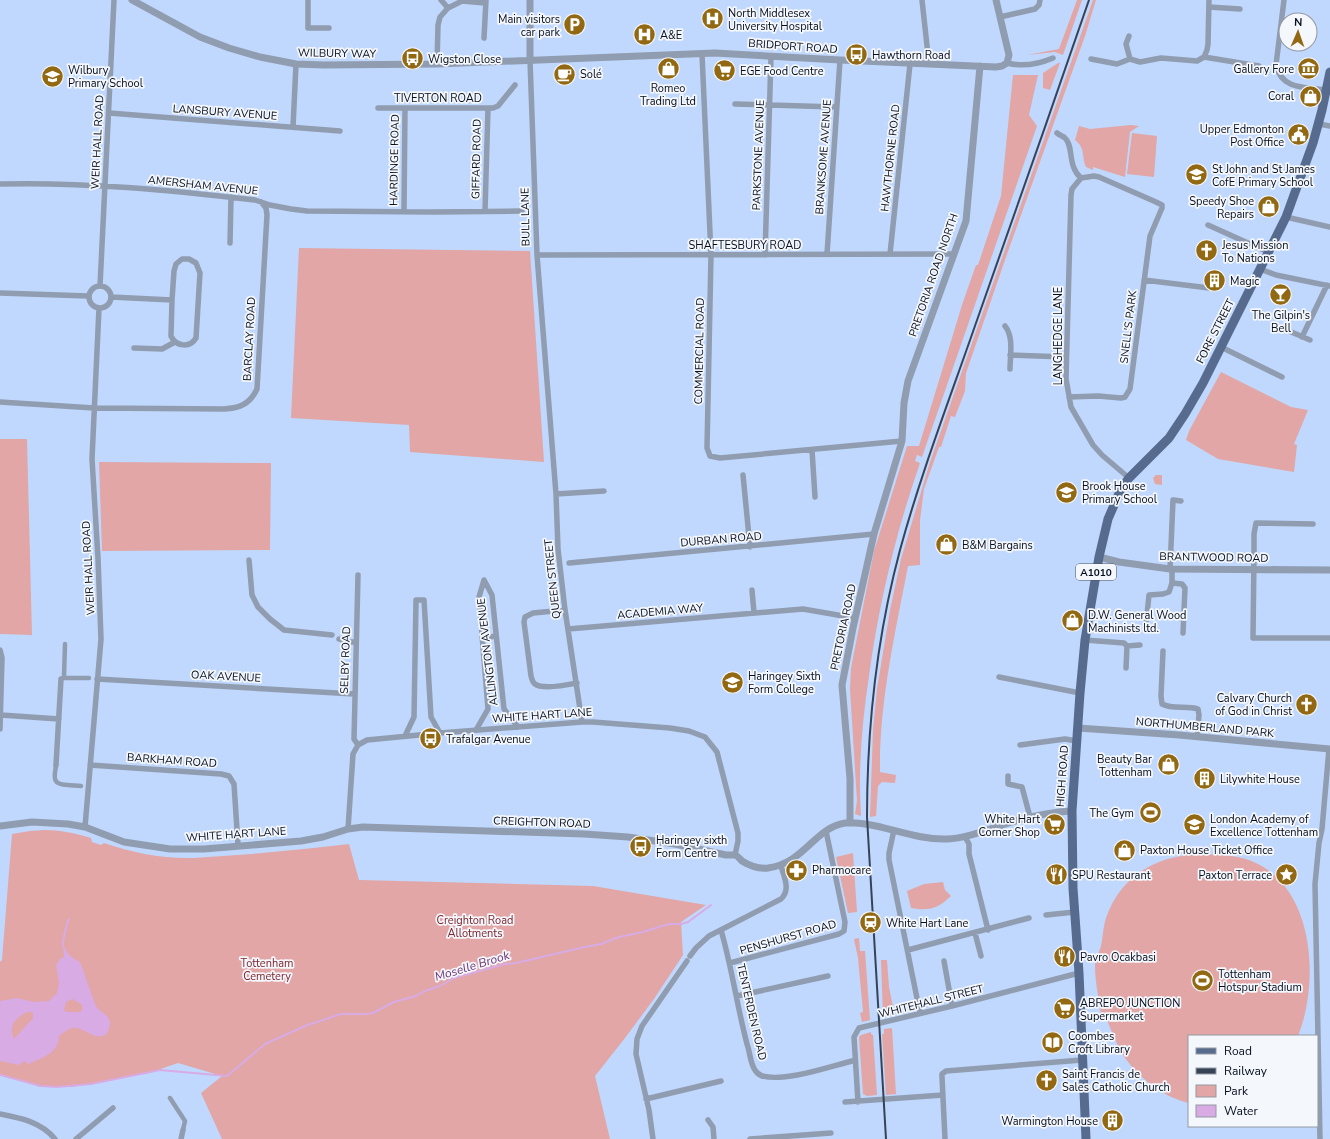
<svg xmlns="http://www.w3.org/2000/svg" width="1330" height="1139" viewBox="0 0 1330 1139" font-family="'Nunito Sans',sans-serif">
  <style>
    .green { fill: #e1a6a5 }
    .water { fill: #d8abe4; fill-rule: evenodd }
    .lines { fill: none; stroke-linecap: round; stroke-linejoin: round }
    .stream { stroke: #d8abe4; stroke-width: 2 }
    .pedestrian { stroke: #909cb0; stroke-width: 4.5 }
    .minor { stroke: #909cb0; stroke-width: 5.5 }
    .tertiary { stroke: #909cb0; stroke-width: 7 }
    .primary { stroke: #566b8e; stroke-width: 9 }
    .rail { stroke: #364357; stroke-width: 2 }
    .labels { text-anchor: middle; stroke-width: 3.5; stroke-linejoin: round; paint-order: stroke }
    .shield { fill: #f4f7fc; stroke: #4d535f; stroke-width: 1 }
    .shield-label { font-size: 10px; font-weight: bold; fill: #050d1c }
    .poi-label { font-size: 11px; fill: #050d1c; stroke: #f4f7fc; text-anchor: start }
    .street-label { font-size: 11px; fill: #050d1c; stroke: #f4f7fc }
    .park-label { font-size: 11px; fill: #7e252d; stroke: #f4f7fc }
    .water-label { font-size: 12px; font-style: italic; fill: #6a3377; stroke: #f4f7fc }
  </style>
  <rect width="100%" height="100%" fill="#c0d8fd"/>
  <path class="green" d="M1077,0H1082L1063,55L1055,52L1027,55L1059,49Z
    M1093,0H1096L1085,36L1006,257L966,373L965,391L955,417L951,416L941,447H939L924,489L920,520V565L908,566C895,634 879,703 880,772L896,775L895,783L882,782L878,786L876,816L870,817L873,730L877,689L890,610L901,559L930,462Z
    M1058,63H1060L1050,90L1043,88V73Z
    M1013,75H1038L1029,115L1037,126L922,457L917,455L915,461L920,463C896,532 879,603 869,676C862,722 858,769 861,816L855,814L857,801L850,689L851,668L874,551L907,446H919L962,305L976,265H978L1001,196Z
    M1131,125L1139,126L1130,132L1125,177L1093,167V170L1086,167C1081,155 1086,149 1075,140L1079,126L1090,129Z
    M1132,133L1157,136L1154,177L1127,174Z
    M299,248L530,251L544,462L410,452L409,425L291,418Z
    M1221,372L1291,407L1308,410L1294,444L1297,445L1294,472L1218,459L1186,440L1189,431Z
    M0,439H27L32,635L0,634Z
    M99,462L271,463L270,550L102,551Z
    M1156,475H1162V485L1155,484L1153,478Z
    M44,830C60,830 75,833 91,838L92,842L101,845L104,843C133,853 163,859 194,858C213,857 232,855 252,854C284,851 316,848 349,844L359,880L593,886L706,905L681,922L683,955L654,999L625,1038L595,1076L610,1139H222L201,1093L222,1076L178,1063L149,1073L72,1087H40L0,1074V962L2,960L12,834L30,831Z
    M853,853L857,912L848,913L836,857Z
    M1197,854C1219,855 1241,854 1260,865C1315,895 1319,984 1298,1036H1189V1103C1162,1097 1136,1076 1121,1052C1115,1040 1110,1028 1105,1015H1101C1099,999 1095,982 1095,966C1095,959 1099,953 1101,946C1103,937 1103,927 1106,918C1121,876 1154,857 1197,854Z
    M943,882L945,890L951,896C937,909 930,911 911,908L907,891L924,884Z
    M859,938L860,951H865L870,1020L862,1022L860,1013L863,1012L858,958L854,939Z
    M881,960H887L889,987L894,1012L892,1013V1015L883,1017Z
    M892,1028L896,1094L886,1095L882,1034H884V1029Z
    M871,1032V1034L873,1035L877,1095L867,1096L863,1094L859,1037L861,1035Z"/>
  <path class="water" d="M64,946C67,954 73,959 80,962C86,977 90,992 96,1006C100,1013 108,1013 110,1022C110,1026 109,1030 107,1033C97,1044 84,1026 72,1028C68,1029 63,1033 59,1036C59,1053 42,1058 28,1064L24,1061L19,1065L0,1061V1001L17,998L34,1002L49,1001L57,993L59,983L56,965L60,959L64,957L63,947ZM73,999L82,1005V1010L80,1012H67L64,1010L66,1002ZM27,1012H32L33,1014V1018L14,1039C8,1025 16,1018 27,1012Z"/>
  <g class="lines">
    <path class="stream" d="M63,946C62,943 67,922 69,919
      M0,1075L41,1086L57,1087L91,1084L160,1070L227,1076L265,1044L305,1026L341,1014H366L373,1013L394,1002L416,996L425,991L440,986L454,978L505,964L516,963L585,947L601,944L619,937L643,932L662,926L670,924H681L688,922L711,905"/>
    <path class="pedestrian" d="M64,677L65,644
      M63,678H89
      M56,765C56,769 53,778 56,781C58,786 75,785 81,786
      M170,1098L185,1121L183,1130"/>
    <path class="minor" d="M308,0V28H329
      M441,0L448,8
      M922,0L929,64
      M1284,0L1276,65C1282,90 1304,87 1326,90
      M1209,7L1240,9
      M1000,17L1035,9L1039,5L1040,0
      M1129,36L1126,44L1130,59
      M484,38L486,0
      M702,54L711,255L707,448L710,456L720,458L902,441
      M1204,57L1259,66
      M1091,59L1117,64L1130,59
      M1130,59L1140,62L1161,58L1197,61L1204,57L1207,50L1208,44L1209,0
      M530,60L537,255L556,494L558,549L565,610L582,722
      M1007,63C1023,67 1039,64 1053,58
      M437,64L438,25L440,17L448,8L462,1L485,3
      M735,104L836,107
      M378,108H493L498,106L515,85
      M109,113L340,131
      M1319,124L1330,126
      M293,127L296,64
      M1057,133C1059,135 1063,136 1065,138C1074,146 1067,166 1081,178
      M0,184C85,182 170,190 255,200L270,205L291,209L307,211L434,212L522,211
      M404,211L405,108
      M485,211L488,108
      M1286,217L1330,227
      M1208,225L1268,252
      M230,243L231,197
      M827,254L840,60
      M890,254L910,64
      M537,255L953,254
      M765,255L771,57
      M182,259H189L196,263L200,273L196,338C190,348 176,347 171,336L172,300L174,271L176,264Z
      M1260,269L1276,275L1330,286
      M1144,280L1209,288
      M89 297a11 11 0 1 1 22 0a11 11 0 1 1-22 0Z
      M100,286L114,0
      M0,293L88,296
      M111,297L172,300
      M1005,326C1014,337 1010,356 1010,369
      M1289,331L1310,340
      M1302,337L1327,285
      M1221,347L1282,377
      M134,348L162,349L175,342
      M1010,355L1066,357
      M1069,397L1098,396L1121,398L1125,397L1130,389L1150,236L1162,208V205L1156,202L1099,177L1094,176L1081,178L1072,189L1071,195L1066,379L1071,407L1093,445L1102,455L1129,478
      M0,402L94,408L224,409C240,408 250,404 257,389L267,215L266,208L261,202
      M812,450L815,497
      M743,475L750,547
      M556,494L604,491
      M1313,524L1256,523L1254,534V556L1253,638H1330
      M249,560L252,595L258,607L270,619L284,630L332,635
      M569,563L874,534
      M1170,569L1173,500L1181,501
      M358,575L354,739L358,745
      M1172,583L1182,584L1185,588L1183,633
      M752,590L754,613
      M565,610L533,613L525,617L524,622L531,676C532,679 532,682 535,684C543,690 567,685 577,683
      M1146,625L1149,595L1163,594L1169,592L1172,583V569
      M568,629L803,609L855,618
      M482,638L496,636
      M339,639L348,642H356
      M1085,640L1124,643L1127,646L1126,668
      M1127,646L1140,645
      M0,650L2,658L0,729
      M1163,651L1161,696L1162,704C1173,710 1187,705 1198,709L1199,715L1197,737
      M999,677L1080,693
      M97,679L354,694
      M1,715L59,719
      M476,730L488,709L479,597L484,580L492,595L504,709L518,727
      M405,736L414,717L416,600H424L431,717L440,733
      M1020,745L1065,739L1077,741
      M56,765L61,679
      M90,765L221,774L229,776L234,784L238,845
      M1008,776V784L1022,787L1030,817
      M85,827L101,639L98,558L92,459L99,308
      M348,829L353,754L358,745L367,740L440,733L582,722H593L670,728L689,731L705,737L717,752L738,833V841L735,855
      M894,830L889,853V860L920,1013
      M965,837L969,844V854L988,930
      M1046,915L1075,912
      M721,930C732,968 737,1006 747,1044C750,1052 750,1063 755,1070C756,1072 760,1075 762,1076C786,1082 828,1067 852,1061
      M975,933L981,956
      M908,950L1029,918
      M690,956L696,948L709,936L781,899C791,890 784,877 781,866
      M944,961L952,1006
      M730,963L839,934L844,931L845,922L826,831
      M737,996L828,976
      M646,1099L721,1081
      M845,1102L943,1095
      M858,1102L854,1037L859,1028L952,1006L1079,973
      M0,1114C21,1118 41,1122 55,1139
      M708,1120L713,1127L714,1139
      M76,1139L113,1108
      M181,1139L183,1130
      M653,1139L649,1110L636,1054L637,1039L642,1026L687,961
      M750,1139L831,1133
      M945,1139L942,1077V1074L946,1071L1082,1060
      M1320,1139L1315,884L1319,843L1322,829L1329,749"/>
    <path class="tertiary" d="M132,0L200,37L229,48L260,57L296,64L324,65L437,64L715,53L840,60L996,67L1002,66L1007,63L1009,55L996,0
      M530,60V0
      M1099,557L1119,562L1170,569L1330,570
      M1078,728L1179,735L1330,749
      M850,823V779L842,685L853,628L874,534L902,441L904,403L908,381L966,221L980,66
      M0,826L32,822L68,824L85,827L124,842L170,849H204L301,841L323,837L348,829L363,827L584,834L628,837L675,844L726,855C729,855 733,855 735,855C738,856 740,859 742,861C750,866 759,869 768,868C805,863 814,828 845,823C855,822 866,824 876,826C899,831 923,840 947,839C970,838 993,827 1015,821C1033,816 1052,812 1072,811"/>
    <path class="primary" d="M1086,1139L1079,973L1073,888L1072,811L1080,693L1085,640L1099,557L1108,519L1121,489L1129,478L1169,438L1185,414L1203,383L1286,217L1313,143L1322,110L1330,72"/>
    <path class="rail" d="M886,1139L867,817C867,727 877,636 900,550C921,473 950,398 976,323C1014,215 1052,108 1089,0"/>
  </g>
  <defs>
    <symbol id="hospital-disc" viewBox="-11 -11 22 22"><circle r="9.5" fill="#926912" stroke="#f4f7fc"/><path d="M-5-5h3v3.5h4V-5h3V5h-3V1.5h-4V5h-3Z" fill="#fff"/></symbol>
    <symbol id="parking-disc" viewBox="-11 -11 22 22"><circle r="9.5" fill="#926912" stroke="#f4f7fc"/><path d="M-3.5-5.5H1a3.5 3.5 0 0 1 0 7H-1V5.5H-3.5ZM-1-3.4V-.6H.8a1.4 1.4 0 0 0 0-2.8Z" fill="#fff"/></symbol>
    <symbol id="bus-disc" viewBox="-11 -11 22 22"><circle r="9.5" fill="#926912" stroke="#f4f7fc"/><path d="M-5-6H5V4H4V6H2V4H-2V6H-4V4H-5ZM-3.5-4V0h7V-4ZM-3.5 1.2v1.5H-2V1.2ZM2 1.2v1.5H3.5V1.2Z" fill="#fff"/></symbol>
    <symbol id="shop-disc" viewBox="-11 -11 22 22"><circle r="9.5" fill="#926912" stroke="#f4f7fc"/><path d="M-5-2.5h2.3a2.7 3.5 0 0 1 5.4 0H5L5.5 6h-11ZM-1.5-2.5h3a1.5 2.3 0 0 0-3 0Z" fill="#fff"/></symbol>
    <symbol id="museum-disc" viewBox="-11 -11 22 22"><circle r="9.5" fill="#926912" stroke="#f4f7fc"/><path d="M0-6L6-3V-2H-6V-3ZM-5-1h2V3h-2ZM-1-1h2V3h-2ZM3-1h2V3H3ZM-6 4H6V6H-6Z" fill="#fff"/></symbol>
    <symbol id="supermarket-disc" viewBox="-11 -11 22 22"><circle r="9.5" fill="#926912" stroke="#f4f7fc"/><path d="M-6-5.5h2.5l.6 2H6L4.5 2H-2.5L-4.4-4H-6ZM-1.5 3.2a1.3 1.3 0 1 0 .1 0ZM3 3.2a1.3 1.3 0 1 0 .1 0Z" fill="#fff"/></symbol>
    <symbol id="cafe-disc" viewBox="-11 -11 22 22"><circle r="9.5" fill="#926912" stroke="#f4f7fc"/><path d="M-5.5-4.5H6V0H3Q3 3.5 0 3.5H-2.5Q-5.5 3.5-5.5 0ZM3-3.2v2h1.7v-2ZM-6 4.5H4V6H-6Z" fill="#fff"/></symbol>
    <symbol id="school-disc" viewBox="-11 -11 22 22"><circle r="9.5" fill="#926912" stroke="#f4f7fc"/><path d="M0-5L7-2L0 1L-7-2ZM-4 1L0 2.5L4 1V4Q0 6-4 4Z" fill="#fff"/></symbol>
    <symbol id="civic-disc" viewBox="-11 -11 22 22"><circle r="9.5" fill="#926912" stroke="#f4f7fc"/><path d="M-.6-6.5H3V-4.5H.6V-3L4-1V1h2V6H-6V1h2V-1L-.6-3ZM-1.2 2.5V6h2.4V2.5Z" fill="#fff"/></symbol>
    <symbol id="church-disc" viewBox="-11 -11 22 22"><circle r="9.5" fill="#926912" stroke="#f4f7fc"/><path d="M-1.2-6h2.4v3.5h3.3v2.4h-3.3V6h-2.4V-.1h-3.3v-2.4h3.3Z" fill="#fff"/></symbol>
    <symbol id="building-disc" viewBox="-11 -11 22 22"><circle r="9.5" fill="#926912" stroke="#f4f7fc"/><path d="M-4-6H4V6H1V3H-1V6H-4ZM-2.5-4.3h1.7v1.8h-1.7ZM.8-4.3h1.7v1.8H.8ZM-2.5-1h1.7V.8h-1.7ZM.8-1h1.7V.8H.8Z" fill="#fff"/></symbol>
    <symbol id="bar-disc" viewBox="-11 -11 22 22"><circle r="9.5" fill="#926912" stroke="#f4f7fc"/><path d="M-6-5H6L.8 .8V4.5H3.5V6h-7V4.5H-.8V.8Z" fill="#fff"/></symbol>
    <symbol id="university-disc" viewBox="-11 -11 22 22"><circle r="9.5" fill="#926912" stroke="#f4f7fc"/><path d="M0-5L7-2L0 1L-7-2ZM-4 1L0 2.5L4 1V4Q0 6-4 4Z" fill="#fff"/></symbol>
    <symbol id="stadium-disc" viewBox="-11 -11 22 22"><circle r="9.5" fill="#926912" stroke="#f4f7fc"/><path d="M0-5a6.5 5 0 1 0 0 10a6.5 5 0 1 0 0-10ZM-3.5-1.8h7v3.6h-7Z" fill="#fff"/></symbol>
    <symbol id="pharmacy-disc" viewBox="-11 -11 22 22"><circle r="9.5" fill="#926912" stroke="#f4f7fc"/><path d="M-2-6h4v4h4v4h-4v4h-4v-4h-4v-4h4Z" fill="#fff"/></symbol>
    <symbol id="restaurant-disc" viewBox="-11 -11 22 22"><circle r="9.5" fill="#926912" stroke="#f4f7fc"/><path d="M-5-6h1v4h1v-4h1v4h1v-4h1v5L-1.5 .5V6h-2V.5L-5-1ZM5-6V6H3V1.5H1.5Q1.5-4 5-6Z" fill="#fff"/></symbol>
    <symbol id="sight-disc" viewBox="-11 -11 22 22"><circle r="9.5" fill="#926912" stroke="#f4f7fc"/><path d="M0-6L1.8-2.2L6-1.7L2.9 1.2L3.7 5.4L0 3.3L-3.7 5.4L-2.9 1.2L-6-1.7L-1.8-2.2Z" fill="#fff"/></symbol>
    <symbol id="station-disc" viewBox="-11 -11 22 22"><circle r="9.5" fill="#926912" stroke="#f4f7fc"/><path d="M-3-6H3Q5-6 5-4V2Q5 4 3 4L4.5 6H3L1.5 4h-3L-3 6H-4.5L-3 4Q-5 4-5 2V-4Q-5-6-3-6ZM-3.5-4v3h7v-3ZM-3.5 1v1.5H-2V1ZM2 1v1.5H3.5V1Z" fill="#fff"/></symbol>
    <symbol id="library-disc" viewBox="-11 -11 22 22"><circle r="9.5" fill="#926912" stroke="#f4f7fc"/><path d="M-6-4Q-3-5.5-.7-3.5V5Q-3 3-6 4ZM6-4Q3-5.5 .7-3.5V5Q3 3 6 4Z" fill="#fff"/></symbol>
  </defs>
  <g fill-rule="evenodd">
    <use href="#hospital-disc" x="700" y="6" width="25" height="25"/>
    <use href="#parking-disc" x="562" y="12" width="25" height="25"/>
    <use href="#hospital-disc" x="632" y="22" width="25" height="25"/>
    <use href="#bus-disc" x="844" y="42" width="25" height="25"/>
    <use href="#bus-disc" x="400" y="46" width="25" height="25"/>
    <use href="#shop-disc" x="656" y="56" width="25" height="25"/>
    <use href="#museum-disc" x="1296" y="56" width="25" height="25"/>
    <use href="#supermarket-disc" x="712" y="58" width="25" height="25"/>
    <use href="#cafe-disc" x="552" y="62" width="25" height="25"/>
    <use href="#school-disc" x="40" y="64" width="25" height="25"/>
    <use href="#shop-disc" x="1298" y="84" width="25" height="25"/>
    <use href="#civic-disc" x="1286" y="122" width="25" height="25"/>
    <use href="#school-disc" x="1184" y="162" width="25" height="25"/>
    <use href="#shop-disc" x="1256" y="194" width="25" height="25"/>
    <use href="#church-disc" x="1194" y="238" width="25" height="25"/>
    <use href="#building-disc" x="1202" y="268" width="25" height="25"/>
    <use href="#bar-disc" x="1268" y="282" width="25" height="25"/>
    <use href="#school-disc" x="1054" y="480" width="25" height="25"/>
    <use href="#shop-disc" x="934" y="532" width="25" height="25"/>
    <use href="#shop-disc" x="1060" y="608" width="25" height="25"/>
    <use href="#university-disc" x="720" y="670" width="25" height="25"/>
    <use href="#church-disc" x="1294" y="692" width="25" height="25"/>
    <use href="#bus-disc" x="418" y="726" width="25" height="25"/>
    <use href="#shop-disc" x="1156" y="752" width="25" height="25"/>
    <use href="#building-disc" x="1192" y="766" width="25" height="25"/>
    <use href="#stadium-disc" x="1138" y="800" width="25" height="25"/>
    <use href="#supermarket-disc" x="1042" y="812" width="25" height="25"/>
    <use href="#university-disc" x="1182" y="812" width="25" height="25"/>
    <use href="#bus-disc" x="628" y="834" width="25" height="25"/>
    <use href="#shop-disc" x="1112" y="838" width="25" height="25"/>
    <use href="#pharmacy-disc" x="784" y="858" width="25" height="25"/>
    <use href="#restaurant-disc" x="1044" y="862" width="25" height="25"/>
    <use href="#sight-disc" x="1274" y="862" width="25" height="25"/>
    <use href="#station-disc" x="858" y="910" width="25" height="25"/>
    <use href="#restaurant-disc" x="1052" y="944" width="25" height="25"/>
    <use href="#stadium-disc" x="1190" y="968" width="25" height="25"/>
    <use href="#supermarket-disc" x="1052" y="996" width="25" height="25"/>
    <use href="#library-disc" x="1040" y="1030" width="25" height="25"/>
    <use href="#church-disc" x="1034" y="1068" width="25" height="25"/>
    <use href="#building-disc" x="1100" y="1108" width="25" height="25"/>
  </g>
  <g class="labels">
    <rect class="shield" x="1076" y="564" width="40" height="16" rx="3"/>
    <g class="shield-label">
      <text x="1096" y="576">A1010</text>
    </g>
    <g class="poi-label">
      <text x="728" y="17">North Middlesex<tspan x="728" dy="13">University Hospital</tspan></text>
      <text x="560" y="23" text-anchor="end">Main visitors<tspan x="560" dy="13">car park</tspan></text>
      <text x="660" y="39">A&amp;E</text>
      <text x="872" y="59">Hawthorn Road</text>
      <text x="428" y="63">Wigston Close</text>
      <text x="1294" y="73" text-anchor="end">Gallery Fore</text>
      <text x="68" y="74">Wilbury<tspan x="68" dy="13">Primary School</tspan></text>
      <text x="740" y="75">EGE Food Centre</text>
      <text x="580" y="78">Solé</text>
      <text x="668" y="92" text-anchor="middle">Romeo<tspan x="668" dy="13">Trading Ltd</tspan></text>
      <text x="1294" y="100" text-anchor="end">Coral</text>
      <text x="1284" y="133" text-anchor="end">Upper Edmonton<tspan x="1284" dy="13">Post Office</tspan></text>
      <text x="1212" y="173">St John and St James<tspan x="1212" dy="13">CofE Primary School</tspan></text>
      <text x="1254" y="205" text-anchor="end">Speedy Shoe<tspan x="1254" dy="13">Repairs</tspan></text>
      <text x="1222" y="249">Jesus Mission<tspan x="1222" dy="13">To Nations</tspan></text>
      <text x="1230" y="285">Magic</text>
      <text x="1281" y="319" text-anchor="middle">The Gilpin's<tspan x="1281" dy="13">Bell</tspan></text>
      <text x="1082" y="490">Brook House<tspan x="1082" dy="13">Primary School</tspan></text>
      <text x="962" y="549">B&amp;M Bargains</text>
      <text x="1088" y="619">D.W. General Wood<tspan x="1088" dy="13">Machinists ltd.</tspan></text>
      <text x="748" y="680">Haringey Sixth<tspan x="748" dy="13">Form College</tspan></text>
      <text x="1292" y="702" text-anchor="end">Calvary Church<tspan x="1292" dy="13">of God in Christ</tspan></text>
      <text x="446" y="743">Trafalgar Avenue</text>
      <text x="1152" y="763" text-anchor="end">Beauty Bar<tspan x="1152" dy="13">Tottenham</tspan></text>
      <text x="1220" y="783">Lilywhite House</text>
      <text x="1134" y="817" text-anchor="end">The Gym</text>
      <text x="1040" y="823" text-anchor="end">White Hart<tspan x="1040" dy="13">Corner Shop</tspan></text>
      <text x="1210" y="823">London Academy of<tspan x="1210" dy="13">Excellence Tottenham</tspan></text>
      <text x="656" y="844">Haringey sixth<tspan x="656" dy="13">Form Centre</tspan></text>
      <text x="1140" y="854">Paxton House Ticket Office</text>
      <text x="812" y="874">Pharmocare</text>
      <text x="1072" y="879">SPU Restaurant</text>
      <text x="1272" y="879" text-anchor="end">Paxton Terrace</text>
      <text x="886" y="927">White Hart Lane</text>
      <text x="1080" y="961">Pavro Ocakbasi</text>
      <text x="1218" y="978">Tottenham<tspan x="1218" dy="13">Hotspur Stadium</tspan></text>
      <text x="1080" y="1007">ABREPO JUNCTION<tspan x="1080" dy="13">Supermarket</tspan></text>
      <text x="1068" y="1040">Coombes<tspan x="1068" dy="13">Croft Library</tspan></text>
      <text x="1062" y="1078">Saint Francis de<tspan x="1062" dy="13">Sales Catholic Church</tspan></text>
      <text x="1098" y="1125" text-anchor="end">Warmington House</text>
    </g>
    <g class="street-label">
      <text transform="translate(793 46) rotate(4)" y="4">BRIDPORT ROAD</text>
      <text transform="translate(337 53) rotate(1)" y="4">WILBURY WAY</text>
      <text x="438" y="102">TIVERTON ROAD</text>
      <text transform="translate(225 112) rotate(4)" y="4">LANSBURY AVENUE</text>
      <text transform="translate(97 142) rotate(-87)" y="4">WEIR HALL ROAD</text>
      <text transform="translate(758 155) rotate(-88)" y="4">PARKSTONE AVENUE</text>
      <text transform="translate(823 157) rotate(-86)" y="4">BRANKSOME AVENUE</text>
      <text transform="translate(890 158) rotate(-84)" y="4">HAWTHORNE ROAD</text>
      <text transform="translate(476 159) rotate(-89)" y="4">GIFFARD ROAD</text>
      <text transform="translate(394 160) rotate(-89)" y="4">HARDINGE ROAD</text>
      <text transform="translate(203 185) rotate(6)" y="4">AMERSHAM AVENUE</text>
      <text transform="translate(525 217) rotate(-91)" y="4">BULL LANE</text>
      <text x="745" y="249">SHAFTESBURY ROAD</text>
      <text transform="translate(933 275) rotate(-71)" y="4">PRETORIA ROAD NORTH</text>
      <text transform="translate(1128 327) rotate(-83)" y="4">SNELL'S PARK</text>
      <text transform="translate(1215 331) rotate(-63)" y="4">FORE STREET</text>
      <text transform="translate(1058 336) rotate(-90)" y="4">LANGHEDGE LANE</text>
      <text transform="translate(249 339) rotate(-87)" y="4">BARCLAY ROAD</text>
      <text transform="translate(699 351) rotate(-89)" y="4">COMMERCIAL ROAD</text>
      <text transform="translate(721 539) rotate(-5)" y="4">DURBAN ROAD</text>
      <text transform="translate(1214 557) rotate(1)" y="4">BRANTWOOD ROAD</text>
      <text transform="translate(88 568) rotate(-93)" y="4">WEIR HALL ROAD</text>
      <text transform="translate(552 579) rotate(-96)" y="4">QUEEN STREET</text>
      <text transform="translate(660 611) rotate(-5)" y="4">ACADEMIA WAY</text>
      <text transform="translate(843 627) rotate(-78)" y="4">PRETORIA ROAD</text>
      <text transform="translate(487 652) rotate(-97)" y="4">ALLINGTON AVENUE</text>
      <text transform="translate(345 660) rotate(-88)" y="4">SELBY ROAD</text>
      <text transform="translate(226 676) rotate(3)" y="4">OAK AVENUE</text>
      <text transform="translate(542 715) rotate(-4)" y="4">WHITE HART LANE</text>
      <text transform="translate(1205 727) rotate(5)" y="4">NORTHUMBERLAND PARK</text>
      <text transform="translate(172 760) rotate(4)" y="4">BARKHAM ROAD</text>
      <text transform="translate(1062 776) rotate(-86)" y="4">HIGH ROAD</text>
      <text transform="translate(542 822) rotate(2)" y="4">CREIGHTON ROAD</text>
      <text transform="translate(236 834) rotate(-4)" y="4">WHITE HART LANE</text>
      <text transform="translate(788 937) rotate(-16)" y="4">PENSHURST ROAD</text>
      <text transform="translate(931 1001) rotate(-14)" y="4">WHITEHALL STREET</text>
      <text transform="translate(752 1012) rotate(77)" y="4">TENTERDEN ROAD</text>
    </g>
    <g class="park-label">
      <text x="475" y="924">Creighton Road<tspan x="475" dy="13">Allotments</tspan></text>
      <text x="267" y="967">Tottenham<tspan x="267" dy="13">Cemetery</tspan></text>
    </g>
    <g class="water-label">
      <text transform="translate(472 966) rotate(-17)" y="4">Moselle Brook</text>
    </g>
  </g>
  <rect x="1188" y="1035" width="130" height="92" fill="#f4f7fc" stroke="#9499a2"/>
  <rect x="1196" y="1048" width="20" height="6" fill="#566b8e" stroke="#9499a2"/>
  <text x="1224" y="1055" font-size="12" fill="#050d1c">Road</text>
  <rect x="1196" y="1068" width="20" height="6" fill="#364357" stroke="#9499a2"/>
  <text x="1224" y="1075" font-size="12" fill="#050d1c">Railway</text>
  <rect x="1196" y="1085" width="20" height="12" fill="#e1a6a5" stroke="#9499a2"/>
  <text x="1224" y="1095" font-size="12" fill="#050d1c">Park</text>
  <rect x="1196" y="1105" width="20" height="12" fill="#d8abe4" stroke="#9499a2"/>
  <text x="1224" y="1115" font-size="12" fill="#050d1c">Water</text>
  <g transform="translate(1298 32) rotate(2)"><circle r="19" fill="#f4f7fc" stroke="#9499a2"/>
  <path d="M0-3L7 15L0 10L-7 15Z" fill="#926912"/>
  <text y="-6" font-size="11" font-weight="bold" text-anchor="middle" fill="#050d1c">N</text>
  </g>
</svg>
